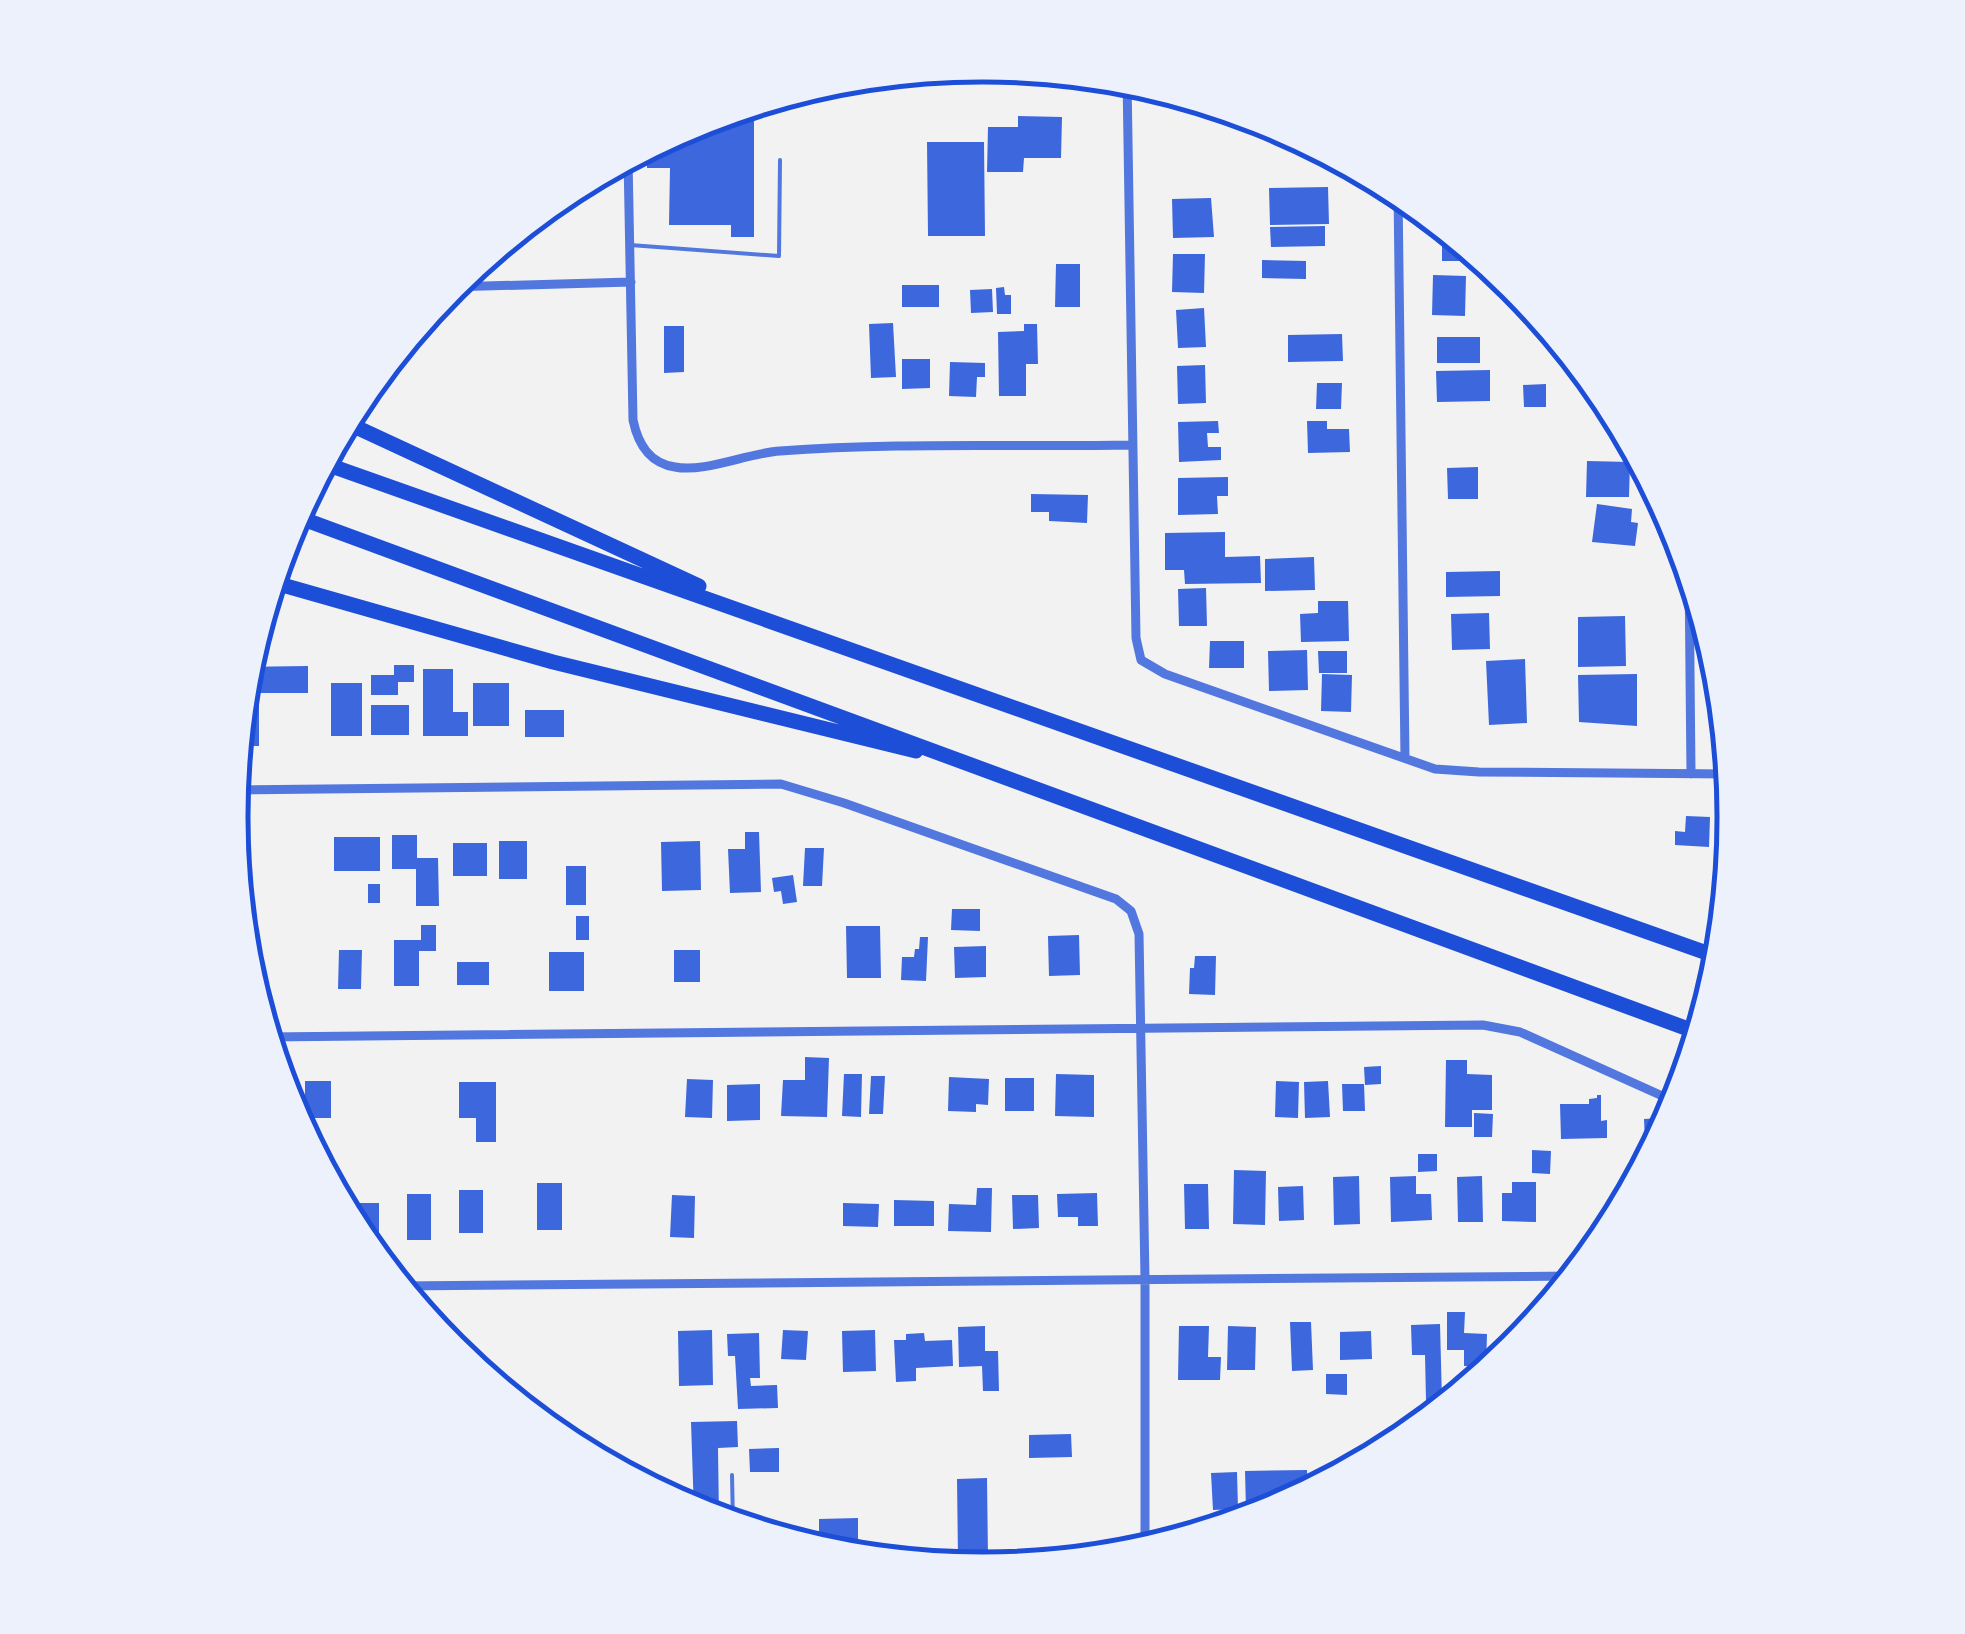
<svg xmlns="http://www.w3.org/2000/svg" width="1965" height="1634" viewBox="0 0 1965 1634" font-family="Helvetica,sans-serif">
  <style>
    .building { fill: #3d67dc }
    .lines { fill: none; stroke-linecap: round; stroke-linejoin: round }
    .service { stroke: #5277de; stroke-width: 4 }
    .minor { stroke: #5277de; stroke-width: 9 }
    .motorway { stroke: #1d4ed8; stroke-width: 15 }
    .rim { fill: none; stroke: #1d4ed8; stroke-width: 5 }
  </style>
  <rect width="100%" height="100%" fill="#f2f2f2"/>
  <path class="building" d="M728,112H754V237H731V225H669L670,168H647V154L659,155V142H668V136L695,122Z
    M1018,116L1062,117L1061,158H1024L1023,172H987L988,127H1018Z
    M927,142H984L985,236H928Z
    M1328,187L1329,224L1270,225L1269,188Z
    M1211,198L1214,237L1173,238L1172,199Z
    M1419,207L1422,210L1441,225H1419Z
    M1325,226V246L1271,247L1270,227Z
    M1442,236L1455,237L1485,261H1442Z
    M1173,254H1205L1204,293L1172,292Z
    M1262,260L1306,261V279L1262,278Z
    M1056,264H1080V307H1055Z
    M1433,275L1466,276L1465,316L1432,315Z
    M902,285H939V307H902Z
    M1004,287L1005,295H1011V314H997L996,288Z
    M992,289L993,312L971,313L970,290Z
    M1204,308L1206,347L1178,348L1176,310Z
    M893,323L896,377L871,378L869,324Z
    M1024,324H1037L1038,364H1026V396H999L998,332L1024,331Z
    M664,326H684V372L664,373Z
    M1342,334L1343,361L1288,362V335Z
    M1437,337H1480V363H1437Z
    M902,359H930V388L902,389Z
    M950,362L985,363V377H977L976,397L949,396Z
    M1205,365L1206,403L1178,404L1177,366Z
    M1490,370V401L1437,402L1436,371Z
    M1591,379L1608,400L1609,402H1590Z
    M1317,383H1342L1341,409H1316Z
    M1546,384V407H1524L1523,385Z
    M1218,421L1219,433H1207L1208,447H1221V460L1179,462L1178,422Z
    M1307,421H1327V429H1349L1350,452L1308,453Z
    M1587,461L1630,462L1629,497H1586Z
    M1478,467V499H1448L1447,468Z
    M1228,477V496H1217L1218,514L1178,515V478Z
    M1031,494L1088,495L1087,523L1049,521V512H1031Z
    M1597,504L1632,509L1631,522L1638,523L1635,546L1592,542Z
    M1225,532V557L1260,556L1261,583L1185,584L1184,570H1165V533Z
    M1314,557L1315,590L1265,591V559Z
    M1500,571V596L1446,597V572Z
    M1206,588L1207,626H1179L1178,589Z
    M1318,601H1348L1349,641L1301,642L1300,614L1318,613Z
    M1489,613L1490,649L1452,650L1451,614Z
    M1625,616L1626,666L1578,667V617Z
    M1210,641H1244V668H1209Z
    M1307,650L1308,690L1269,691L1268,651Z
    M1318,651H1347V673H1319Z
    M1525,659L1527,723L1489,725L1486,661Z
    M394,665H414V682H398V695H371V675H394Z
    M308,666V693H259V746H237L246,667Z
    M423,669H453V712H468V736H423Z
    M1322,674L1352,675L1351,712L1321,711Z
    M1637,674V726L1579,722L1578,675Z
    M331,683H362V736H331Z
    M473,683H509V726H473Z
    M371,705H409V735H371Z
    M525,710H564V737H525Z
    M1686,816L1710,817L1709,847L1675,845V831L1685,832Z
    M1724,819H1734L1732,843H1724Z
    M745,832H759L761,892L730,893L728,849H745Z
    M392,835H417V858H438L439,906H416V869H392Z
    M334,837H380V871H334Z
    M499,841H527V879H499Z
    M700,841L701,890L662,891L661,842Z
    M453,843H487V876H453Z
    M805,848H824L822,886H803Z
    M566,866H586V905H566Z
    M793,875L797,902L783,904L781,891L774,892L772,878Z
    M368,884H380V903H368Z
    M952,909H980V931L951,930Z
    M576,916H589V940H576Z
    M421,925H436V951H419V986H394V940H421Z
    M846,926H880L881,978H847Z
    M1079,935L1080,975L1049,976L1048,936Z
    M920,937H928L926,981L901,980L902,957H914L915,949H919Z
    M986,946V977L955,978L954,947Z
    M339,950H362L361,989H338Z
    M674,950H700V982H674Z
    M549,952H584V991H549Z
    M1195,956H1216L1215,995L1189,994L1190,968H1194Z
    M457,962H489V985H457Z
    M805,1057L829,1058L827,1117L781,1116L783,1080H805Z
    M1446,1060H1467V1074L1492,1075V1110H1472V1127H1445Z
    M1381,1066V1084L1365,1085L1364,1067Z
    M844,1074H862L861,1117L842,1116Z
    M1056,1074L1094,1075V1117L1055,1116Z
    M871,1076H885L883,1114H869Z
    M949,1077L989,1079L988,1105L976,1104V1112L948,1111Z
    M1005,1078H1034V1111H1005Z
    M687,1079L713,1080L712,1118L685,1117Z
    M305,1081H331V1118H305Z
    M1276,1081L1299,1082L1298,1118L1275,1117Z
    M1328,1081L1330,1117L1305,1118L1304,1082Z
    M459,1082H496V1142H476V1118H459Z
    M760,1084V1120L727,1121V1085Z
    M1342,1084H1364L1365,1111H1343Z
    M1597,1095H1601V1121L1607,1120V1138L1561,1139L1560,1104H1589V1099L1597,1098Z
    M1474,1113L1493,1114L1492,1137H1474Z
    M1661,1118V1135L1658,1141L1645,1142L1644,1119Z
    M1532,1150L1551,1151L1550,1174L1532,1173Z
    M1418,1154H1437V1171L1418,1172Z
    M1234,1170L1266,1171L1265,1225L1233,1224Z
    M1359,1176L1360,1224L1334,1225L1333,1177Z
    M1416,1176V1194H1431L1432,1220L1391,1222L1390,1177Z
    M1482,1176L1483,1222H1458L1457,1177Z
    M1512,1182H1536V1222L1502,1221V1193H1512Z
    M537,1183H562V1230H537Z
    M1184,1184H1208L1209,1229H1185Z
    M1303,1186L1304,1220L1279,1221L1278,1187Z
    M977,1188H992L991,1232L948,1231L949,1204L976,1205Z
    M459,1190H483V1233H459Z
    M1097,1193L1098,1226H1078V1217H1058L1057,1194Z
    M407,1194H431V1240H407Z
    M672,1195L695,1196L694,1238L670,1237Z
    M1012,1195H1038L1039,1228L1013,1229Z
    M894,1200L934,1201V1226H894Z
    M355,1203H379V1236L357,1234Z
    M843,1203L879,1204L878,1227L843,1226Z
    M1447,1312H1465L1464,1333L1487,1334L1486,1367L1464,1366V1350H1447Z
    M1290,1322H1311L1313,1370L1292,1371Z
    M1440,1324L1442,1401H1426L1425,1355H1412L1411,1325Z
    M985,1326V1351H998L999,1391H983L982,1366L959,1367L958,1327Z
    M1179,1326H1209L1208,1357H1221L1220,1380H1178Z
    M1228,1326L1256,1327L1255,1370H1227Z
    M712,1330L713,1385L679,1386L678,1331Z
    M783,1330L808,1331L806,1360L781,1359Z
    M875,1330L876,1371L843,1372L842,1331Z
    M1371,1331L1372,1359L1340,1360V1332Z
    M759,1333L760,1378H750L751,1386L777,1385L778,1408L738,1409L735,1356H728L727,1334Z
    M924,1333L925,1341L952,1340L953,1366L916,1368V1381L896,1382L894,1340H906V1334Z
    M1326,1374H1347V1395L1326,1394Z
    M737,1421L738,1447L718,1448L719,1519L694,1512L691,1422Z
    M1071,1434L1072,1457L1029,1458V1435Z
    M779,1448V1472H750L749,1449Z
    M1307,1470L1308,1492L1277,1508L1246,1509L1245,1471Z
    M1237,1472L1238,1509L1213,1510L1211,1473Z
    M987,1478L988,1558H958L957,1479Z
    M858,1518V1541H847V1556L819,1550V1519Z
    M798,1527L799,1543L774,1536V1528Z"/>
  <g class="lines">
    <path class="service" d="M630,245L779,256L780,160
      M732,1475L733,1523"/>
    <path class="minor" d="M1127,79L1136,638L1141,660L1165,674L1435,769L1479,772L1730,774
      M628,158L633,420C638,444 649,463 675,467C704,473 748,453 780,451C896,442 1015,447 1131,445
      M1398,191L1405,758
      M450,287L631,282
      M1689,569L1691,774
      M233,790L781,784L844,803L1116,899L1131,911L1139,934L1145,1279V1550
      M267,1037L1483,1025L1520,1032L1678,1103
      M399,1286L1574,1276"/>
    <path class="motorway" d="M345,422L699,586
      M323,463L1721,958
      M295,516L1699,1033
      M272,582L553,662L916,751"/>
  </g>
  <path d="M0 0H1965V1634H0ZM982 82H983A734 734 0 0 1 1717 816V818A734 734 0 0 1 983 1552H982A734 734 0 0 1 248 818V816A734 734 0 0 1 982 82Z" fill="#edf1fc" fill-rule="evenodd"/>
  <path class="rim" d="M982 82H983A734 734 0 0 1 1717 816V818A734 734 0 0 1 983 1552H982A734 734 0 0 1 248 818V816A734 734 0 0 1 982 82Z"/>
</svg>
